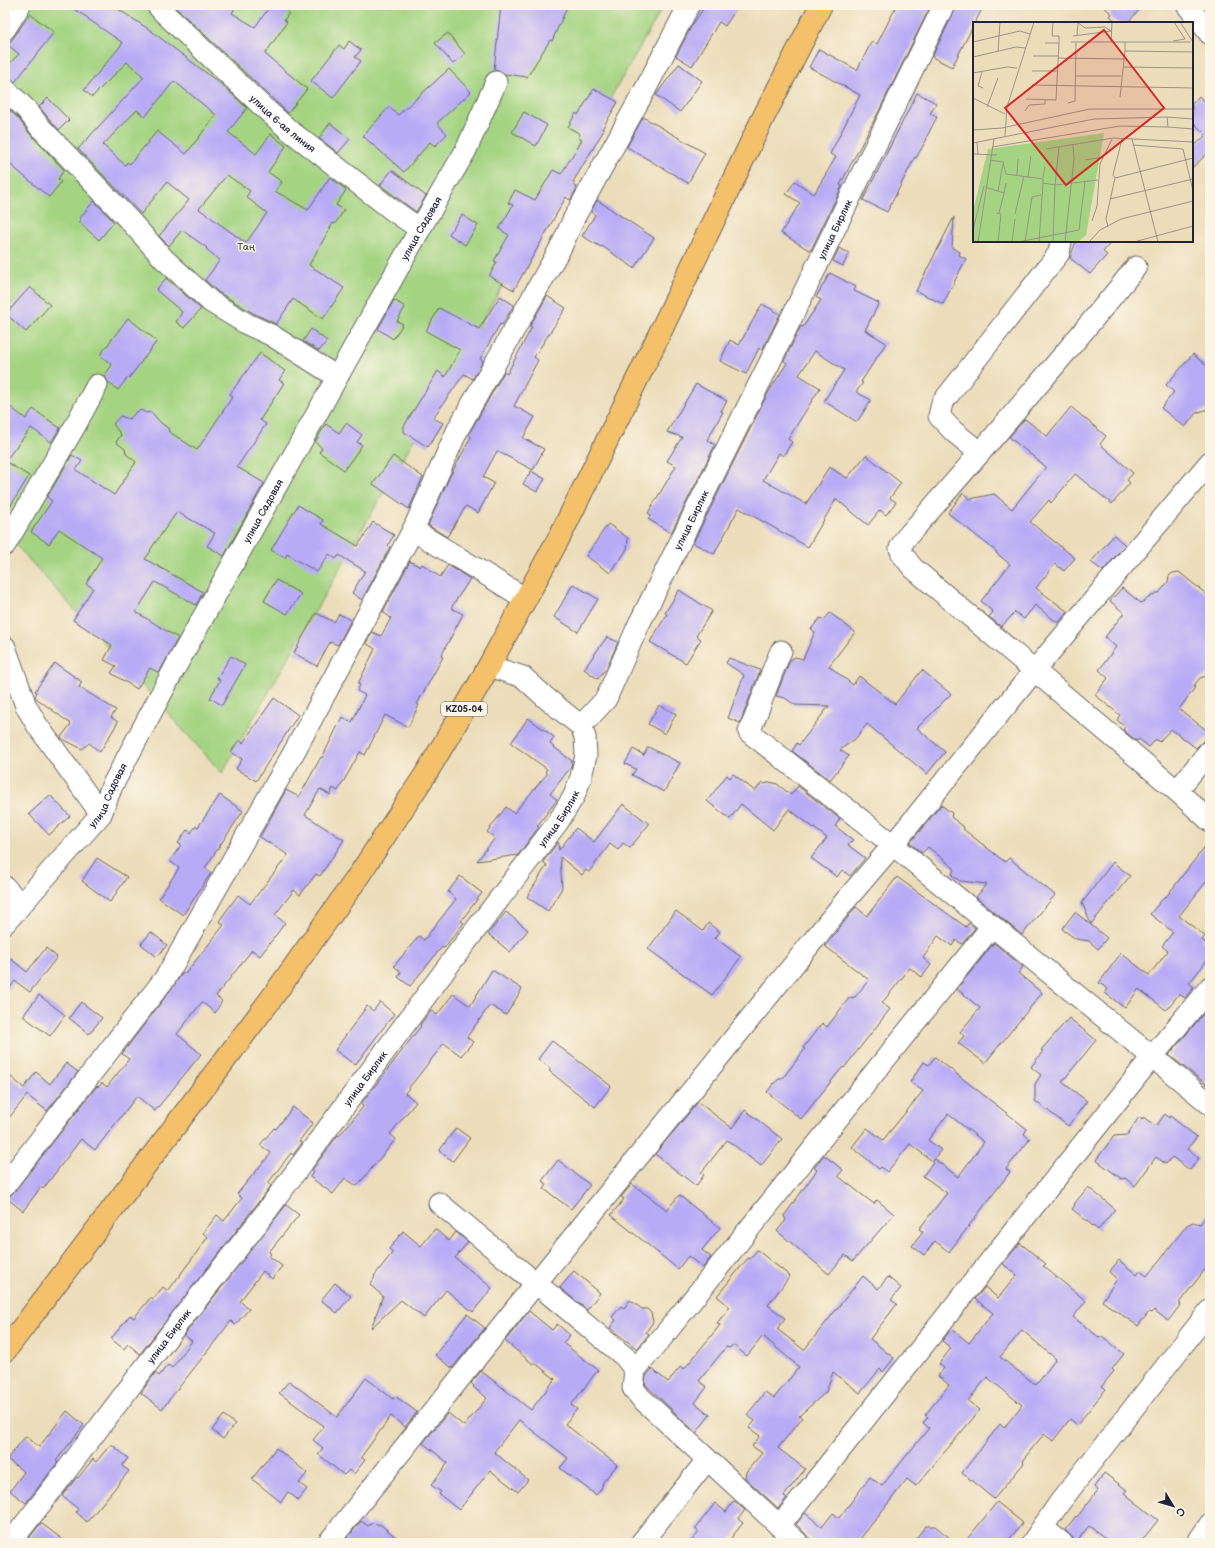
<svg xmlns="http://www.w3.org/2000/svg" width="1215" height="1548" viewBox="0 0 1215 1548" font-family="'Balsamiq Sans',sans-serif">
  <style>
    .green { fill: #a4d482; stroke: #637b5e }
    .building { fill: #b7abf6; fill-rule: evenodd }
    .lines { fill: none; stroke-linecap: round; stroke-linejoin: round }
    .minor-casing { stroke: #686367; stroke-width: 23 }
    .major-casing { stroke: #686367; stroke-width: 24 }
    .minor { stroke: #fff; stroke-width: 21 }
    .major { stroke: #f4c16a; stroke-width: 22 }
    .labels { text-anchor: middle; stroke-width: 3; stroke-linejoin: round; paint-order: stroke }
    .shield { fill: #fcf5e5; stroke: #63616e; stroke-width: 1 }
    .shield-label { font-size: 9px; font-weight: bold; fill: #22223b }
    .street-label { font-size: 10px; fill: #22223b; stroke: #fcf5e5 }
    .park-label { font-size: 10px; fill: #495750; stroke: #fcf5e5 }
    .inset-road { fill: none; stroke: #9b9287; stroke-width: 1 }
    .view { fill: #d62828; fill-opacity: 0.15; stroke: #d62828; stroke-width: 2 }
    .inset-edge { fill: none; stroke: #22223b; stroke-width: 2 }
  </style>
  <rect width="100%" height="100%" fill="#fcf5e5"/>
  <filter id="ink" filterUnits="userSpaceOnUse"><feTurbulence type="fractalNoise" baseFrequency=".025" numOctaves="2"/><feDisplacementMap in="SourceGraphic" scale="8" xChannelSelector="R" yChannelSelector="G"/><feConvolveMatrix kernelMatrix="1 2 1 2 8 2 1 2 1" color-interpolation-filters="sRGB"/></filter>
  <filter id="wash" filterUnits="userSpaceOnUse"><feTurbulence type="fractalNoise" baseFrequency=".012" numOctaves="4" result="noise"/><feDisplacementMap in="SourceGraphic" scale="16" xChannelSelector="R" yChannelSelector="G"/><feGaussianBlur stdDeviation="0.9" result="paint"/><feColorMatrix in="noise" values="0 0 0 0 0 0 0 0 0 0 0 0 0 0 0 0 0 1.4 0 .05"/><feComposite in="paint" operator="in"/></filter>
  <g filter="url(#wash)">
    <rect width="100%" height="100%" fill="#ebddba"/>
    <path class="green" d="M5,5H664L222,773L5,533Z"/>
    <g id="blocks">
      <path class="building" d="M67,5H112L150,30L222,85L247,108L228,132L256,154L271,134L286,146L268,172L282,182L275,191L308,210L330,177L346,190L336,205L344,210L335,224L333,223L309,265L344,288L323,319L293,299L276,324L253,313L218,292L205,280L220,260L206,249L207,248L182,230L169,246L159,236L189,200L167,182L141,214L78,149L144,77L127,62L92,97L84,90L123,43L88,19V18ZM174,81L216,115L186,154L157,131L130,164L127,162L125,165L103,145L137,110L145,117ZM227,175L250,191L246,197L267,213L246,243L199,209Z
        M173,5H237L232,13L255,27L271,5H278L289,13L284,20L287,22L265,54L307,89L288,113Z
        M501,5H568L552,41L550,40L527,77L505,74L500,71L494,70Z
        M706,5H739L725,26L719,22L692,66L676,56L692,25Z
        M897,5H931L879,111L840,185L842,186L811,250H809L781,233L800,203L786,194L795,181L814,194L836,157L830,154L860,95L809,67L819,49L857,70L872,41L877,44Z
        M956,5H984L952,67L932,57L955,10Z
        M1102,5H1144L1127,23H1118L1110,16L1112,14Z
        M30,14L54,32L15,82L8,77H5V68L19,54L8,45Z
        M448,33L465,54L453,64L435,43Z
        M349,41L361,50L355,57L361,61L333,98L311,81L339,45L344,49Z
        M679,64L702,81L680,112L656,95Z
        M449,69L471,92L437,123L447,134L435,146L430,142L404,172L363,136L389,107L398,115Z
        M594,89L618,102L602,129L604,130L573,182L575,183L573,185L577,188L570,200L566,197L514,290L489,276L497,262L494,261L509,235L499,229L513,205L508,203L515,190L535,200L553,170L561,174L582,140L578,138L580,134L568,127L576,113L578,115Z
        M917,93L936,103L930,114L937,117L926,138L927,139L916,158L915,157L887,212L863,200Z
        M1199,96L1210,107V151L1192,168V148L1206,135L1192,121V104Z
        M48,98L69,120L59,130L39,107Z
        M5,106L18,118L30,134L64,170L58,179L61,182L49,197L5,160Z
        M524,112L547,125L536,146L512,132Z
        M643,117L705,153L688,183L627,147Z
        M330,123L350,139L338,153L319,138Z
        M392,170L426,196L416,212L380,185Z
        M597,200L654,238L634,268L602,246L601,247L582,236L595,215L591,212Z
        M94,201L114,222L99,240L80,223V218Z
        M462,215L478,225L465,245L449,234Z
        M954,217L952,248L960,252L959,255L966,259L943,304L916,291Z
        M1076,241H1112L1103,252L1107,255L1090,274L1070,258Z
        M839,248L849,253L843,266L833,261Z
        M830,273L856,287L854,291L879,303L865,330L886,343L861,382L863,383L856,392L871,400L857,422L824,401L844,370L815,351L799,375L820,388L788,439L792,442L783,456L779,453L763,480L806,504L829,467L847,478L866,455L901,483L890,498L896,502L886,515L880,510L868,525L836,499L808,547L739,508L714,554L693,543L768,393L787,363L784,361L801,326L803,327L821,300L816,297Z
        M166,278L201,309L184,328L176,322L182,312L156,290Z
        M30,287L50,305L26,332L6,314Z
        M500,296L514,305L502,325L500,324L480,359L483,361L473,379L464,374L433,418L443,423L428,447L404,432V426L438,371L445,377L460,350L426,331L439,308L479,329Z
        M547,296L566,308L534,357L538,360L514,406L535,417L523,438L544,449L533,470L497,451L483,477L494,483L478,513L466,506L447,537L428,525L449,478L471,437L469,434L504,372L507,374L532,327L530,326Z
        M394,300L405,307L397,321L403,324L393,339L378,329Z
        M762,304L780,314L762,350L759,348L746,374L720,361L730,340L739,345Z
        M128,318L157,341L129,378L128,377L118,390L108,382L104,376L112,365L100,355Z
        M311,329L327,341L319,351L303,341Z
        M260,353L285,371L279,380L284,383L260,420L266,424L237,467L264,483L224,556L207,546L215,533L177,512L150,550L151,551L145,559L203,592L196,605L155,582L136,612L178,638L159,673L150,668L137,689L111,673L116,666L104,660L112,645L73,620L93,588L86,584L102,558L59,529L49,544L31,532L52,501L47,497L72,455L82,461L76,470L114,495L136,462L126,454L125,449L116,442L121,435L113,424L120,416L129,419L136,412L141,410L146,413L151,412L161,423L169,429L168,431L197,450L233,396L230,394Z
        M1193,354L1210,369V404L1208,409L1196,413L1185,427L1161,408L1174,392L1166,385Z
        M696,384L727,401L721,411L723,412L707,440L715,445L671,533L648,519L651,515L648,513L676,466L667,461L682,437L667,432Z
        M5,403L26,419L33,409L60,428L51,442L31,428L5,461Z
        M1071,407L1106,436L1100,444L1133,473L1127,480L1130,483L1112,504L1075,474L1051,503L1049,500L1030,522L1075,558L1064,571L1055,564L1036,588L1068,612L1058,623L1035,605L1024,619L1015,612L1001,627L989,617L993,612L981,601L1010,564L996,553L997,552L948,513L963,493L970,499L994,494L1012,509L1046,467L1009,437L1025,419L1047,436Z
        M346,423L362,435L357,442L362,445L344,470L319,452L322,448L315,442L326,424L339,433Z
        M393,456L423,477L409,509L373,484Z
        M5,461L29,476L5,515Z
        M531,471L545,479L537,492L523,484Z
        M298,505L323,520L321,524L358,546L373,522L394,535L388,545L390,547L362,600L352,593L365,571L339,555L336,559L329,554L317,572L287,554L285,558L271,550Z
        M608,524L628,538L627,549L618,563H616L610,573L586,556Z
        M1114,535L1125,545L1103,571L1091,562Z
        M410,561L420,567L422,564L440,577L448,565L470,579L451,608L463,614L441,656L443,657L417,704L419,705L408,727L385,715L365,755L360,752L338,791L333,788L330,795L320,789L305,815L344,840L320,876L316,874L300,895L294,890L275,915L285,923L260,956L252,950L216,996L222,1001L215,1013L202,1002L177,1034L201,1054L155,1111L137,1096L95,1150L81,1139L43,1189L41,1187L23,1211L5,1197L10,1196L14,1192L97,1086L98,1087L102,1083L107,1087L129,1059L122,1054L175,984L183,972L185,974L224,925L219,921L238,895L250,904L288,855L260,837L286,790L299,797L321,757L322,758L342,717L352,722L365,695L357,691L360,685L358,684L375,649L366,643L372,632L381,636L391,618L383,612Z
        M1179,572L1210,597V671L1206,676L1200,678L1195,684L1194,689L1179,709L1210,733V738L1205,739L1196,748L1171,729L1159,742L1156,739L1149,747L1139,739L1137,741L1123,730L1125,727L1117,720L1120,715L1095,695L1108,678L1099,670L1116,647L1105,637L1124,613L1110,601L1122,588L1141,603L1156,593H1159L1168,582L1169,576L1173,573Z
        M276,580L301,594L287,614L264,601Z
        M573,584L598,599L578,632L554,617Z
        M679,590L712,611L696,636L701,639L686,663L650,642L667,614L665,613Z
        M316,613L334,622L339,614L351,620L338,645L330,642L317,666L294,653Z
        M830,613L855,632L829,666L853,685L859,676L895,704L922,670L951,694L917,728L945,752L927,774L867,724L856,738L840,750L849,756L830,780L792,751L797,743L799,745L829,706L795,705L785,698L776,696L790,660L795,657L803,659L815,632L811,629L820,618L824,620Z
        M607,637L618,642L607,667L598,679L584,669Z
        M231,656L245,665L222,705L210,698L220,680L217,678Z
        M729,658L760,670L740,723L728,718L744,675L726,663Z
        M55,663L82,682L79,687L116,710L111,717L118,722L100,752L89,743L82,749L61,738V737L71,724L36,698L35,696L37,692L35,691Z
        M274,698L298,715L256,781L236,769L242,759L231,752L239,740L243,743Z
        M659,705L676,714L665,734L648,724Z
        M528,718L554,737L550,744L572,761L571,767L550,794L557,800L537,826L539,827L518,855L477,861L495,838L487,832L506,807L514,813L547,774L545,772L547,769L511,743Z
        M648,747L680,763L664,792L632,775L636,769L625,764L633,749L644,755Z
        M733,774L755,791L762,782L765,784L770,782L777,784L791,795L798,786L840,819L835,826L853,840L848,845L865,858L850,876L842,870L837,877L811,858L827,838L789,809L773,830L741,804L730,819L707,801L727,775L730,778Z
        M50,795L70,816L49,835L29,814Z
        M220,795L243,811L205,868L211,873L183,915L159,898L179,868L170,861L181,845L178,843L187,830L191,833L196,826L198,827Z
        M623,804L649,824L630,848L623,843L618,850L610,844L589,872L586,870L582,875L560,857L562,888L548,911L527,897L547,865L543,862L558,842L559,850L576,828L594,842Z
        M941,805L952,813L951,817L964,827L963,829L1005,862L1009,858L1055,895L1022,935L976,897L987,884L960,881L952,875L954,868L928,847L922,853L910,843Z
        M1210,840V877L1179,916L1205,936L1202,940L1210,946V957L1189,983L1194,987L1185,998L1179,994L1166,1010L1139,989L1125,1008L1105,993L1108,989L1099,983L1121,953L1149,975L1168,951L1162,946L1173,932L1150,914L1165,896L1166,897Z
        M97,858L127,877L110,902L82,881Z
        M1113,862L1130,876L1091,924L1082,903Z
        M460,876L482,893L461,921L464,923L444,948L442,947L410,986L398,977L401,972L394,966L419,936L424,940L456,899L448,892Z
        M897,877L966,927L969,923L975,928L962,944L956,940L952,946L938,936L923,958L931,965L922,977L910,968L882,1003L890,1009L844,1068L843,1067L837,1074L801,1119L767,1092L774,1083L779,1079H782L805,1049L803,1048L822,1023L827,1027L849,998L855,997L869,980L825,946L856,907L867,916Z
        M676,911L703,931L708,923L720,932L715,938L741,957L712,995L648,949Z
        M506,912L528,930L510,952L488,934Z
        M1075,912L1107,938L1098,949L1089,941L1076,939L1062,929Z
        M151,932L167,945L157,957L141,944Z
        M994,943L1023,967L1018,973L1042,993L985,1063L958,1043L964,1036L960,1032L980,1008L957,989Z
        M46,948L57,957L30,992L15,981L5,994V954L27,972Z
        M492,970L522,989L506,1015L490,1005L467,1037L473,1042L461,1056L444,1043L405,1093L416,1102L390,1134L396,1139L357,1186L345,1178L333,1194L310,1177L314,1171L312,1170L338,1135L339,1136L363,1107L361,1104L421,1026L420,1025L431,1010L437,1015L453,994L470,1006Z
        M39,995L65,1015L50,1036L23,1016Z
        M81,1002L102,1018L89,1034L69,1018Z
        M380,1002L394,1014L355,1065L335,1050L367,1006L373,1011Z
        M1204,1013L1210,1019V1087L1169,1055Z
        M1069,1018L1096,1040L1062,1082L1087,1101L1068,1126L1035,1101V1084L1041,1075L1031,1067L1043,1051L1041,1050Z
        M552,1041L611,1086L595,1107L549,1071L551,1069L538,1059Z
        M935,1057L1027,1129L1024,1134L1030,1139L1006,1169L1010,1172L949,1252L935,1241L924,1255L912,1246L923,1232L919,1229L947,1193L923,1176L935,1159L958,1177L984,1142L948,1114L928,1140L941,1150L932,1161L910,1144L887,1172L881,1167L879,1169L852,1147L867,1128L883,1140L923,1091L910,1082L924,1062L929,1065Z
        M66,1063L78,1072L47,1111L27,1095L5,1123V1072L24,1088L36,1072L50,1084Z
        M698,1102L732,1128L745,1110L782,1139L761,1166L727,1140L701,1173L704,1175L696,1186L655,1154Z
        M293,1107L313,1123L299,1141L302,1143L293,1155L291,1153L268,1183L271,1186L247,1217L140,1354L128,1344L124,1349L111,1339L130,1315L134,1318L151,1297L153,1299L163,1287L168,1291L208,1237L203,1233L217,1215L224,1221L242,1198L237,1194L271,1153L260,1145L274,1128L276,1129Z
        M1165,1114L1169,1118L1170,1116L1197,1137L1187,1149L1199,1158L1190,1170L1172,1157L1166,1164L1156,1157L1135,1186L1125,1178L1122,1179L1096,1160L1114,1136L1127,1135L1139,1117L1142,1120L1143,1117L1156,1126Z
        M456,1128L470,1138L453,1161L439,1151Z
        M824,1155L843,1170L838,1176L874,1204L877,1200L894,1214L853,1261L845,1255L829,1274L777,1231L786,1220L784,1216L817,1170L814,1168Z
        M558,1160L590,1185L571,1209L544,1189L547,1185L542,1181Z
        M632,1184L667,1210L679,1195L720,1228L702,1250L711,1257L703,1268L688,1256L678,1269L611,1215L624,1199L621,1197Z
        M1088,1187L1115,1209L1098,1230L1072,1209L1075,1205L1074,1204Z
        M286,1205L299,1215L269,1252L271,1254L269,1256L282,1266L272,1279L263,1271L240,1301L249,1309L235,1325L231,1321L162,1409L141,1393L155,1373L159,1376L168,1365L172,1368L192,1341L184,1335Z
        M1210,1212V1263L1179,1303L1181,1304L1168,1321L1154,1310L1151,1313L1149,1312L1138,1326L1102,1301L1117,1279L1109,1272L1119,1260L1137,1275L1140,1271L1147,1276L1187,1225L1193,1222L1200,1224Z
        M435,1229L449,1241L456,1232L468,1242L455,1258L492,1288L473,1312L446,1290L424,1318L401,1300L371,1328L383,1296L370,1285L375,1277L374,1276L393,1252L389,1249L403,1231L421,1246Z
        M1020,1243L1046,1264L1043,1266L1086,1301L1073,1317L1100,1338L1102,1336L1124,1354L1112,1369L1114,1371L1102,1386L1106,1389L1077,1425L1070,1419L1053,1441L1044,1434L1022,1461L1024,1463L994,1499L962,1473L1000,1424L1004,1428L1022,1405L987,1377L968,1401L980,1410L916,1486L907,1479L857,1543H814L796,1524L805,1513L822,1527L833,1513L839,1518L870,1477L882,1486L929,1428L923,1423L928,1417L925,1415L949,1385L938,1376L944,1368L939,1364L951,1348L942,1341L952,1329L969,1343L993,1313L975,1299L985,1287L998,1298L1017,1275L1003,1264ZM1022,1330L1056,1359L1036,1385L1000,1357Z
        M757,1250L790,1276L768,1305L785,1318L777,1329L804,1350L863,1276L878,1289L888,1277L901,1288L891,1300L897,1304L870,1339L894,1358L883,1372L880,1369L860,1393L833,1372L826,1392L799,1416L802,1418L778,1448L805,1469L784,1496L787,1498L778,1508L745,1478L746,1472L762,1453L752,1446L760,1436L749,1428L755,1421L747,1415L765,1392L774,1398L799,1367L763,1336L747,1356L733,1345L729,1348L726,1347L699,1381L707,1387L695,1403L710,1415L696,1433L645,1384L646,1376L652,1369L668,1382L681,1366L684,1369L720,1325L717,1323L730,1307L717,1296L748,1258L750,1259Z
        M574,1271L600,1293L587,1310L560,1288Z
        M335,1283L351,1296L337,1313L321,1300Z
        M630,1300L642,1309H647L651,1313L653,1322L646,1332L649,1334L637,1349L610,1328L616,1320L612,1317L621,1306L624,1308Z
        M529,1311L552,1330L557,1324L570,1335L563,1343L598,1370L571,1405L577,1409L565,1424L617,1465L603,1482L601,1489L596,1495L560,1468L568,1458L519,1420L494,1452L528,1480L518,1492L490,1470L459,1510L439,1494L441,1492L431,1485L448,1463L423,1443L448,1413L464,1426L487,1398L473,1387L474,1386L471,1383L481,1371L531,1410L555,1379L534,1362L533,1364L505,1341Z
        M467,1314L485,1328L452,1368L435,1355Z
        M366,1378L393,1399L395,1396L417,1412L405,1427L391,1416L361,1457L365,1460L354,1474L349,1470L344,1475L318,1454L323,1448L313,1440L324,1426L279,1393L289,1381L337,1417Z
        M67,1411L84,1425L56,1461L58,1462L26,1503L10,1491L24,1472L7,1459L26,1436L39,1447Z
        M224,1415L235,1424L223,1439L212,1430Z
        M111,1444L128,1458L122,1466L129,1471L87,1522L76,1512L78,1509L62,1496L77,1477L78,1478L93,1459L96,1462Z
        M276,1448L307,1473L299,1483L307,1489L298,1500L288,1492L281,1502L252,1479Z
        M1104,1473L1127,1490L1124,1493L1158,1520L1140,1543H1112L1089,1526L1075,1543H1074L1073,1538L1065,1530L1076,1516L1077,1517L1098,1490L1094,1487Z
        M734,1501L745,1510L738,1519L743,1523L727,1543H690L699,1532L695,1529L715,1503L726,1512Z
        M997,1502L1023,1523L1006,1543H964Z
        M361,1521L368,1526L372,1523L381,1525L403,1543H343Z
        M41,1523L67,1543H25Z
        M926,1526H935L956,1543H912Z"/>
    </g>
  </g>
  <g filter="url(#ink)">
    <use href="#blocks" fill-opacity="0" stroke="#686367" stroke-width="1"/>
    <g class="lines">
      <defs>
        <g id="minor">
          <path id="s1" d="M157,5L163,12L262,106L289,130L391,209L420,229"/>
          <path d="M1187,5L1210,34"/>
          <path d="M5,29L20,5"/>
          <path d="M5,89L27,110L39,126L131,222L164,259L211,302L247,324L271,335L337,377"/>
          <path d="M1136,267C1061,360 983,450 905,539L900,548L902,554L913,568L1177,791L1210,821"/>
          <path d="M980,453L953,431L939,416L942,403L1059,253L1061,241"/>
          <path d="M413,530L526,599"/>
          <path d="M5,545L75,426L97,385"/>
          <path d="M5,647L26,706L37,725L101,814"/>
          <path d="M781,651C769,677 761,705 749,732L893,845L1210,1104"/>
          <path d="M489,666L523,677L546,698L581,726"/>
          <path d="M1177,791L1210,750"/>
          <path d="M5,887L20,904"/>
          <path id="s2" d="M5,923L101,814L112,786L177,664L420,229L466,150L496,82"/>
          <path d="M5,1185L166,977L294,752L413,530L458,429L562,245L574,218L646,88L689,5"/>
          <path d="M439,1203L625,1357L635,1370"/>
          <path d="M778,1525L791,1512L1152,1057L1210,987"/>
          <path d="M1043,1528L1062,1543"/>
          <path id="s3" d="M10,1543L57,1483L183,1317L257,1224L454,958L558,822L574,796L581,777L586,755L585,737L581,726L606,699L638,626L766,370L944,5"/>
          <path d="M328,1543L536,1283L846,900L893,845L1034,671L1210,462"/>
          <path d="M641,1543L707,1460"/>
          <path d="M798,1543L641,1398L633,1388L635,1370L665,1334L992,926"/>
          <path d="M1032,1543L1060,1502L1210,1310"/>
          <path d="M1197,1543L1210,1524"/>
        </g>
        <path id="major" d="M5,1351L271,999L355,881L427,772L478,686L561,534L654,345L762,120L821,5"/>
      </defs>
      <use href="#minor" class="minor-casing"/>
      <use href="#major" class="major-casing"/>
      <use href="#minor" class="minor"/>
      <use href="#major" class="major"/>
    </g>
  </g>
  <g class="labels">
    <rect class="shield" x="441" y="702" width="46" height="14" rx="3"/>
    <g class="shield-label">
      <text x="464" y="712">KZ05-04</text>
    </g>
    <g class="street-label">
      <text dy="4" stroke="none"><textPath href="#s1" startOffset="173">улица 6-ая линия</textPath></text>
      <text dy="4" stroke="none"><textPath href="#s2" startOffset="813">улица Садовая</textPath></text>
      <text dy="4" stroke="none"><textPath href="#s3" startOffset="1568">улица Бирлик</textPath></text>
      <text dy="4" stroke="none"><textPath href="#s2" startOffset="489">улица Садовая</textPath></text>
      <text dy="4" stroke="none"><textPath href="#s3" startOffset="1244">улица Бирлик</textPath></text>
      <text dy="4" stroke="none"><textPath href="#s2" startOffset="165">улица Садовая</textPath></text>
      <text dy="4" stroke="none"><textPath href="#s3" startOffset="909">улица Бирлик</textPath></text>
      <text dy="4" stroke="none"><textPath href="#s3" startOffset="585">улица Бирлик</textPath></text>
      <text dy="4" stroke="none"><textPath href="#s3" startOffset="261">улица Бирлик</textPath></text>
    </g>
    <g class="park-label">
      <text x="246" y="250">Таң</text>
    </g>
  </g>
  <g transform="translate(973 22)">
    <rect width="220" height="220" fill="#ebddba"/>
    <path d="M131,111L113,213L105,220H0V189L15,127Z" fill="#a4d482"/>
    <path class="inset-road" d="M80,0L79,14H86V21M104,0L112,6L132,5L138,9M207,0L220,20M104,13L105,1M100,14L138,9M200,19L212,17L201,0M0,20L47,9L57,12M98,20H218M138,20L139,0M152,20V29L220,30M25,30L27,0M60,34H85M0,35L43,25L52,26M85,36L151,37M150,45L220,46M59,49H84M9,50L5,64L10,66M0,51L34,45L44,46M102,54H148M59,63L220,66M147,75L152,29M0,76L32,92M53,77L83,78L86,21H72M95,81L102,79L103,21M14,85L25,56M52,89L56,83L72,82V78M195,105L220,107M0,108L29,106L117,87H220M32,114L34,85L61,0M159,117L185,220M4,120L5,132M0,121L121,97L194,95L220,97M160,123L210,127L220,169M19,125L147,104L195,105L194,95M73,127L140,116L220,120M0,132L24,133M17,138L30,140L33,152L70,157V161L82,163L86,125M112,138L130,135M44,153L45,137M55,155L58,134M70,156L72,144M142,156L220,136M12,165L31,171L33,161M25,169L30,142M137,177L220,157M24,191L28,192L25,220M26,191L31,171M42,192L51,154M119,199L124,184L127,142L139,117M135,205L133,197L142,156L140,153L149,117M0,208L11,164M5,220L21,117M39,220L42,197M45,220L106,208L112,159M52,220L59,175L68,173M66,220L70,161M80,220L82,163L125,158M92,220L101,137L100,123M116,220L127,208L148,197L220,179M161,220L220,204"/>
    <path class="view" d="M131,8L191,86L93,163L32,86Z"/>
    <rect width="220" height="220" class="inset-edge"/>
  </g>
  <rect width="1215" height="1548" fill="none" stroke="#fcf5e5" stroke-width="20"/>
  <g transform="translate(1173 1506) rotate(128)" stroke="#fcf5e5" stroke-width="3" paint-order="stroke">
  <path d="M0-3L7 15L0 10L-7 15Z" fill="#22223b"/>
  <text y="-6" font-size="11" font-weight="bold" text-anchor="middle" fill="#22223b">С</text>
  </g>
</svg>
